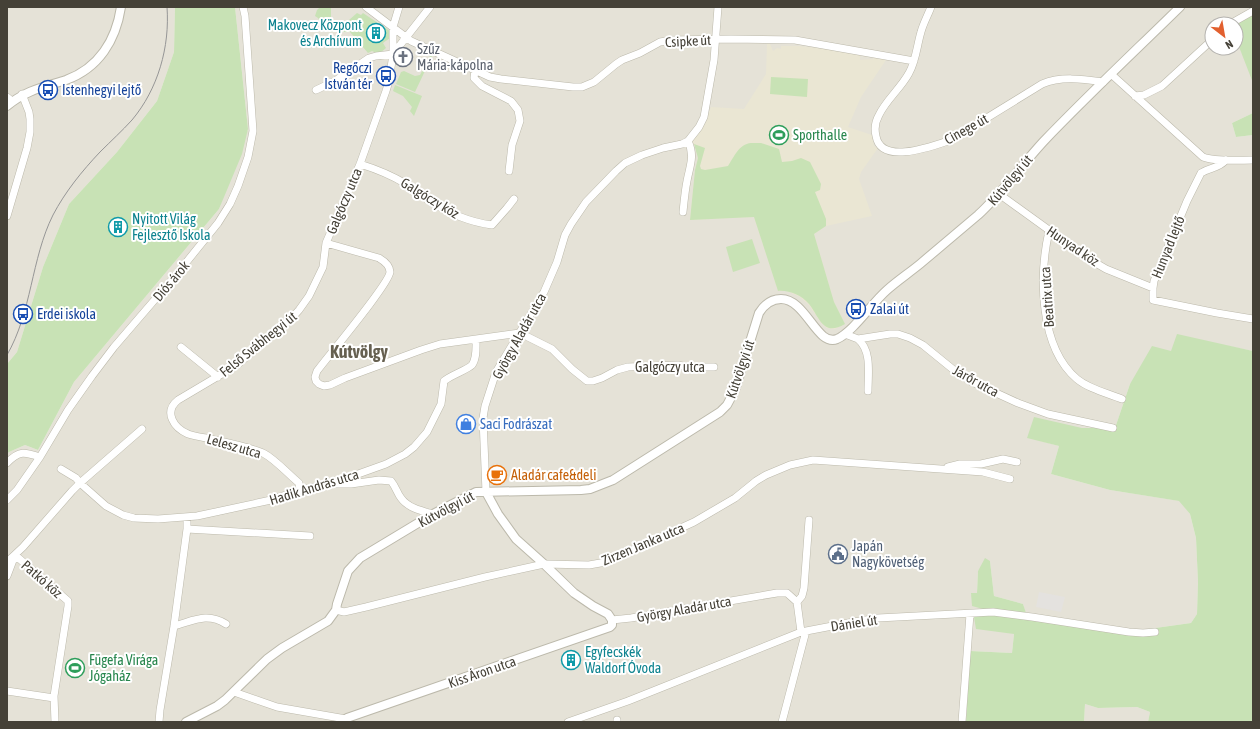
<svg xmlns="http://www.w3.org/2000/svg" width="1260" height="729" viewBox="0 0 1260 729" font-family="'Asap Condensed',sans-serif">
  <style>
    .residential { fill: #e5e2d7; fill-rule: evenodd }
    .education { fill: #eae6d3 }
    .green { fill: #c8e2b5 }
    .parking { fill: #e4e2df }
    .lines { fill: none; stroke-linecap: round; stroke-linejoin: round }
    .minor-casing { stroke: #bcb9ab; stroke-width: 8 }
    .tertiary-casing { stroke: #bcb9ab; stroke-width: 10 }
    .minor { stroke: #fff; stroke-width: 7 }
    .tertiary { stroke: #fff; stroke-width: 8 }
    .tram { stroke: #969696; stroke-width: 1 }
    .labels { text-anchor: middle; stroke-width: 4; stroke-linejoin: round; paint-order: stroke }
    .culture-label { font-size: 14px; fill: #0d838f; stroke: #fff; text-anchor: start }
    .street-label { font-size: 14px; fill: #454137; stroke: #fff }
    .worship-label { font-size: 14px; fill: #5b616d; stroke: #fff; text-anchor: start }
    .transit-label { font-size: 14px; fill: #164399; stroke: #fff; text-anchor: start }
    .leisure-label { font-size: 14px; fill: #27864d; stroke: #fff; text-anchor: start }
    .shop-label { font-size: 14px; fill: #366cbe; stroke: #fff; text-anchor: start }
    .food-label { font-size: 14px; fill: #c56008; stroke: #fff; text-anchor: start }
    .service-label { font-size: 14px; fill: #4e5e75; stroke: #fff; text-anchor: start }
    .district-label { font-size: 18px; font-weight: bold; fill: #666050; stroke: #fff }
  </style>
  <rect width="100%" height="100%" fill="#f2f0e8"/>
  <path class="residential" d="M7,7H175L174,52L157,101L117,152L69,204L43,267L17,352L7,364Z
    M235,7H1253V113L1232,123L1236,137L1253,135V351L1218,344L1171,351L1130,384L1114,431L1106,428H1082L1027,437L1059,446L1051,474L1110,490L1180,501L1190,514L1196,538L1198,582L1197,614L1191,623L1134,631L1027,619L1023,604L994,596L990,561L978,571L977,593L971,594L983,609V615L1014,634L1012,653L970,651L966,722H7V454L9,452L25,445L38,450L74,382L219,209L248,129ZM1212,24H1236V48H1212Z
    M1085,704L1098,708L1137,707L1150,712L1148,722H1084Z"/>
  <path class="education" d="M767,44H770L773,51L777,48L781,49V46H799L860,53V60L873,59L876,56L888,57L861,97L848,127L872,135L874,146L878,148L861,172L859,179L872,216L826,226L814,234L834,302L845,324L835,329L827,328L822,324L808,304L800,297L787,291H778L754,217L690,220L695,170L698,158L695,147L692,141L703,127L711,107L744,109L766,74Z"/>
  <path class="green" d="M175,7H235L248,129L242,154L219,209L74,382L38,450L25,445L9,452L7,454V364L17,352L43,267L69,204L117,152L157,101L174,52Z
    M320,7H331V19L338,25L349,20L357,13L361,15L363,13L390,31V38L383,43L386,48L379,54L372,51L368,53L350,32H344L338,30L333,32L326,29L318,18L315,16L317,10Z
    M1253,11V83L1236,39V24Z
    M430,56H432L415,92L396,84L401,72L404,71L415,76L420,75Z
    M771,77L808,79L807,97L770,94Z
    M395,85L422,96L414,116L410,111L412,107L403,96L393,91Z
    M1253,113V135L1236,137L1232,123Z
    M751,143H761L779,149L782,162L792,161L801,158L810,162L821,184L820,190L815,192L826,219V226L814,234L834,302L845,324C823,337 820,318 809,304C801,295 789,290 778,291L754,217L690,220L695,170L698,158L694,144L705,148L700,166L701,169L705,170L728,166C734,157 739,144 751,143Z
    M752,239L760,263L733,272L726,247Z
    M1177,334L1253,351V722H1148L1150,712L1137,707L1098,708L1085,704L1084,722H966L970,651L1012,653L1014,634L976,629L974,617L983,615V609L972,606L971,593H977L978,571L985,558L990,561L994,596L1023,604L1028,619L1134,631L1191,623L1197,614L1198,582L1196,538L1190,514L1179,501L1110,490L1051,474L1059,446L1027,438L1034,417L1082,428H1106L1114,431L1130,384L1152,346L1171,351Z"/>
  <path class="parking" d="M1039,592L1065,597L1061,612L1036,607Z"/>
  <g class="lines">
    <defs>
      <path id="minor" d="M366,7L411,41L490,77L501,79L573,87H582L594,82L616,64L622,60L640,53L660,42L672,40L731,39L795,40L914,61
        M931,7C928,15 923,24 921,32C917,45 916,61 909,73C901,88 886,100 879,115C875,122 874,128 876,136C881,166 933,146 951,140L1042,84C1061,76 1082,79 1103,82
        M1230,24L1253,11
        M393,54L430,7
        M475,70L474,78L482,86L511,101L518,110L520,121L512,145L509,171
        M1111,74L1203,157C1215,162 1240,160 1253,160
        M316,90L335,81L369,58L376,56L393,54
        M1135,96L1144,95L1162,86L1212,40
        M7,97L12,101
        M1226,160C1218,169 1210,167 1201,173L1187,201L1154,281L1153,288V300L1217,313L1253,319
        M360,164C376,169 391,175 406,184C414,188 421,194 428,200C448,213 468,222 492,225L507,208L514,199
        M999,194L1089,259L1106,269L1153,288
        M683,212C684,202 685,191 687,181C690,165 695,156 688,141
        M7,216L27,148L30,132V119L29,112L22,94
        M1049,231C1039,275 1039,347 1077,379C1089,389 1107,393 1122,399
        M326,243L379,258C384,261 390,265 390,272C389,284 329,355 317,371L315,377L316,381L319,384L324,386L330,385L345,378L421,350L440,344L520,333L552,349L572,369L587,381H593L602,378L617,370L628,367L678,365L687,367H714
        M845,334L858,339L890,334H898L910,338L923,345L955,371L970,381L1018,403L1048,414L1113,428
        M858,339C872,351 868,374 868,391
        M181,347L218,377
        M7,463C19,450 25,452 40,457
        M948,467L960,464H981L1003,459L1017,462
        M61,469L76,478L80,483L142,429
        M335,484H351L379,480L391,481C396,487 397,493 401,498C408,508 422,511 433,514
        M297,491L300,490L299,483C288,474 275,459 263,453C247,446 223,442 206,438C200,437 194,436 188,434C174,428 163,412 178,400L237,365L290,320L299,310L309,296L323,267L326,243L360,164L386,91L389,81L393,54V27L399,7
        M486,492L483,418L485,406L496,372L544,292L557,262L565,235L571,224L586,202L616,171L625,163L642,155L663,148L682,144L688,141L699,127L704,117L714,60L718,7
        M7,500L17,490L40,457L68,410L92,376L114,347L176,275L218,223L230,204L238,186L248,157L253,131L245,16L243,7
        M187,529L310,536
        M7,562L23,547L72,491L80,483L106,506L123,515L134,518L158,519L197,516L271,500L297,491L333,483L386,464L405,454L414,447L427,432L441,404L444,381C451,375 467,370 472,365C477,358 476,347 476,339
        M7,576L15,555L68,601V606L54,696L55,722
        M336,610L344,612L366,607L485,577L544,564L589,565L606,562L694,522L735,498L756,481L766,475L790,465L813,460L983,472L1010,479
        M612,620L631,618L777,593H787L797,602
        M174,626C193,621 207,612 226,624
        M801,632L797,602L802,596L804,588L809,520
        M7,691L54,698
        M234,692L277,707L346,719
        M617,720V722
        M159,722L160,710L174,626L187,529V517
        M568,722L628,701L801,632L848,623L878,618L993,612L1032,617L1129,632L1143,633L1155,632
        M782,722L806,631
        M962,722L970,614"/>
      <path id="tertiary" d="M7,106C26,90 44,87 66,80C99,68 116,40 121,7
        M186,722L217,706L225,700L267,659L282,648L328,621L336,610L337,604L348,571L360,558L433,514L476,492L581,490L590,489L613,480L720,412L727,405L735,390L759,313C764,305 771,299 781,299C806,299 817,347 837,339C853,332 872,303 887,290C897,281 909,273 920,264C939,248 959,231 978,215C1002,193 1021,166 1043,142C1087,96 1134,52 1180,7
        M346,722L347,718L610,627L612,625V620L608,614L593,606L574,593L544,564L516,539L498,514L486,492"/>
    </defs>
    <use href="#minor" class="minor-casing"/>
    <use href="#tertiary" class="tertiary-casing"/>
    <use href="#minor" class="minor"/>
    <use href="#tertiary" class="tertiary"/>
    <path class="tram" d="M7,355C32,312 31,259 53,215C65,192 82,171 100,152C111,141 122,131 132,120C158,89 170,47 167,7"/>
  </g>
  <defs>
    <symbol id="building-ring" viewBox="-11 -11 22 22"><circle r="9.5" fill="#fff" stroke="#0f9aa8" stroke-width="1.5"/><path d="M-4-6H4V6H1V3H-1V6H-4ZM-2.5-4.3h1.7v1.8h-1.7ZM.8-4.3h1.7v1.8H.8ZM-2.5-1h1.7V.8h-1.7ZM.8-1h1.7V.8H.8Z" fill="#0f9aa8"/></symbol>
    <symbol id="church-ring" viewBox="-11 -11 22 22"><circle r="9.5" fill="#fff" stroke="#6b7280" stroke-width="1.5"/><path d="M-1.2-6h2.4v3.5h3.3v2.4h-3.3V6h-2.4V-.1h-3.3v-2.4h3.3Z" fill="#6b7280"/></symbol>
    <symbol id="bus-ring" viewBox="-11 -11 22 22"><circle r="9.5" fill="#fff" stroke="#1a4fb4" stroke-width="1.5"/><path d="M-5-6H5V4H4V6H2V4H-2V6H-4V4H-5ZM-3.5-4V0h7V-4ZM-3.5 1.2v1.5H-2V1.2ZM2 1.2v1.5H3.5V1.2Z" fill="#1a4fb4"/></symbol>
    <symbol id="stadium-ring" viewBox="-11 -11 22 22"><circle r="9.5" fill="#fff" stroke="#2e9e5b" stroke-width="1.5"/><path d="M0-5a6.5 5 0 1 0 0 10a6.5 5 0 1 0 0-10ZM-3.5-1.8h7v3.6h-7Z" fill="#2e9e5b"/></symbol>
    <symbol id="shop-ring" viewBox="-11 -11 22 22"><circle r="9.5" fill="#fff" stroke="#3f7fe0" stroke-width="1.5"/><path d="M-5-2.5h2.3a2.7 3.5 0 0 1 5.4 0H5L5.5 6h-11ZM-1.5-2.5h3a1.5 2.3 0 0 0-3 0Z" fill="#3f7fe0"/></symbol>
    <symbol id="cafe-ring" viewBox="-11 -11 22 22"><circle r="9.5" fill="#fff" stroke="#e8710a" stroke-width="1.5"/><path d="M-5.5-4.5H6V0H3Q3 3.5 0 3.5H-2.5Q-5.5 3.5-5.5 0ZM3-3.2v2h1.7v-2ZM-6 4.5H4V6H-6Z" fill="#e8710a"/></symbol>
    <symbol id="civic-ring" viewBox="-11 -11 22 22"><circle r="9.5" fill="#fff" stroke="#5c6f8a" stroke-width="1.5"/><path d="M-.6-6.5H3V-4.5H.6V-3L4-1V1h2V6H-6V1h2V-1L-.6-3ZM-1.2 2.5V6h2.4V2.5Z" fill="#5c6f8a"/></symbol>
  </defs>
  <g fill-rule="evenodd">
    <use href="#building-ring" x="365" y="22" width="22" height="22"/>
    <use href="#church-ring" x="392" y="46" width="22" height="22"/>
    <use href="#bus-ring" x="375" y="65" width="22" height="22"/>
    <use href="#bus-ring" x="37" y="79" width="22" height="22"/>
    <use href="#stadium-ring" x="768" y="124" width="22" height="22"/>
    <use href="#building-ring" x="107" y="216" width="22" height="22"/>
    <use href="#bus-ring" x="845" y="298" width="22" height="22"/>
    <use href="#bus-ring" x="12" y="303" width="22" height="22"/>
    <use href="#shop-ring" x="455" y="413" width="22" height="22"/>
    <use href="#cafe-ring" x="486" y="464" width="22" height="22"/>
    <use href="#civic-ring" x="827" y="543" width="22" height="22"/>
    <use href="#building-ring" x="560" y="649" width="22" height="22"/>
    <use href="#stadium-ring" x="64" y="657" width="22" height="22"/>
  </g>
  <g class="labels">
    <g class="culture-label">
      <text x="362" y="30" text-anchor="end">Makovecz Központ<tspan x="362" dy="16">és Archívum</tspan></text>
      <text x="132" y="224">Nyitott Világ<tspan x="132" dy="16">Fejlesztő Iskola</tspan></text>
      <text x="585" y="657">Egyfecskék<tspan x="585" dy="16">Waldorf Óvoda</tspan></text>
    </g>
    <g class="street-label">
      <text transform="translate(688 41) rotate(-3)" y="5">Csipke út</text>
      <text transform="translate(966 129) rotate(-29)" y="5">Cinege út</text>
      <text transform="translate(1010 180) rotate(-50)" y="5">Kútvölgyi út</text>
      <text transform="translate(430 198) rotate(31)" y="5">Galgóczy köz</text>
      <text transform="translate(344 201) rotate(-67)" y="5">Galgóczy utca</text>
      <text transform="translate(1073 246) rotate(34)" y="5">Hunyad köz</text>
      <text transform="translate(1168 247) rotate(-68)" y="5">Hunyad lejtő</text>
      <text transform="translate(171 281) rotate(-50)" y="5">Diós árok</text>
      <text transform="translate(1047 297) rotate(-94)" y="5">Beatrix utca</text>
      <text transform="translate(519 336) rotate(-61)" y="5">György Aladár utca</text>
      <text transform="translate(258 344) rotate(-39)" y="5">Felső Svábhegyi út</text>
      <text x="670" y="372">Galgóczy utca</text>
      <text transform="translate(740 369) rotate(-71)" y="5">Kútvölgyi út</text>
      <text transform="translate(976 381) rotate(29)" y="5">Járőr utca</text>
      <text transform="translate(234 446) rotate(16)" y="5">Lelesz utca</text>
      <text transform="translate(314 487) rotate(-17)" y="5">Hadik András utca</text>
      <text transform="translate(446 509) rotate(-28)" y="5">Kútvölgyi út</text>
      <text transform="translate(643 544) rotate(-23)" y="5">Zirzen Janka utca</text>
      <text transform="translate(42 579) rotate(41)" y="5">Patkó köz</text>
      <text transform="translate(684 609) rotate(-10)" y="5">György Aladár utca</text>
      <text transform="translate(854 623) rotate(-9)" y="5">Dániel út</text>
      <text transform="translate(482 672) rotate(-19)" y="5">Kiss Áron utca</text>
    </g>
    <g class="worship-label">
      <text x="417" y="54">Szűz<tspan x="417" dy="16">Mária-kápolna</tspan></text>
    </g>
    <g class="transit-label">
      <text x="372" y="73" text-anchor="end">Regőczi<tspan x="372" dy="16">István tér</tspan></text>
      <text x="62" y="95">Istenhegyi lejtő</text>
      <text x="870" y="314">Zalai út</text>
      <text x="37" y="319">Erdei iskola</text>
    </g>
    <g class="leisure-label">
      <text x="793" y="140">Sporthalle</text>
      <text x="89" y="665">Fügefa Virága<tspan x="89" dy="16">Jógaház</tspan></text>
    </g>
    <g class="shop-label">
      <text x="480" y="429">Saci Fodrászat</text>
    </g>
    <g class="food-label">
      <text x="511" y="480">Aladár cafe&amp;deli</text>
    </g>
    <g class="service-label">
      <text x="852" y="551">Japán<tspan x="852" dy="16">Nagykövetség</tspan></text>
    </g>
    <g class="district-label">
      <text x="359" y="358">Kútvölgy</text>
    </g>
  </g>
  <rect width="1260" height="729" fill="none" stroke="#454137" stroke-width="16"/>
  <g transform="translate(1224 36) rotate(149)"><circle r="19" fill="#ffffff" stroke="#b5b3af"/>
  <path d="M0-3L7 15L0 10L-7 15Z" fill="#e2602f"/>
  <text y="-6" font-size="11" font-weight="bold" text-anchor="middle" fill="#454137">N</text>
  </g>
</svg>
